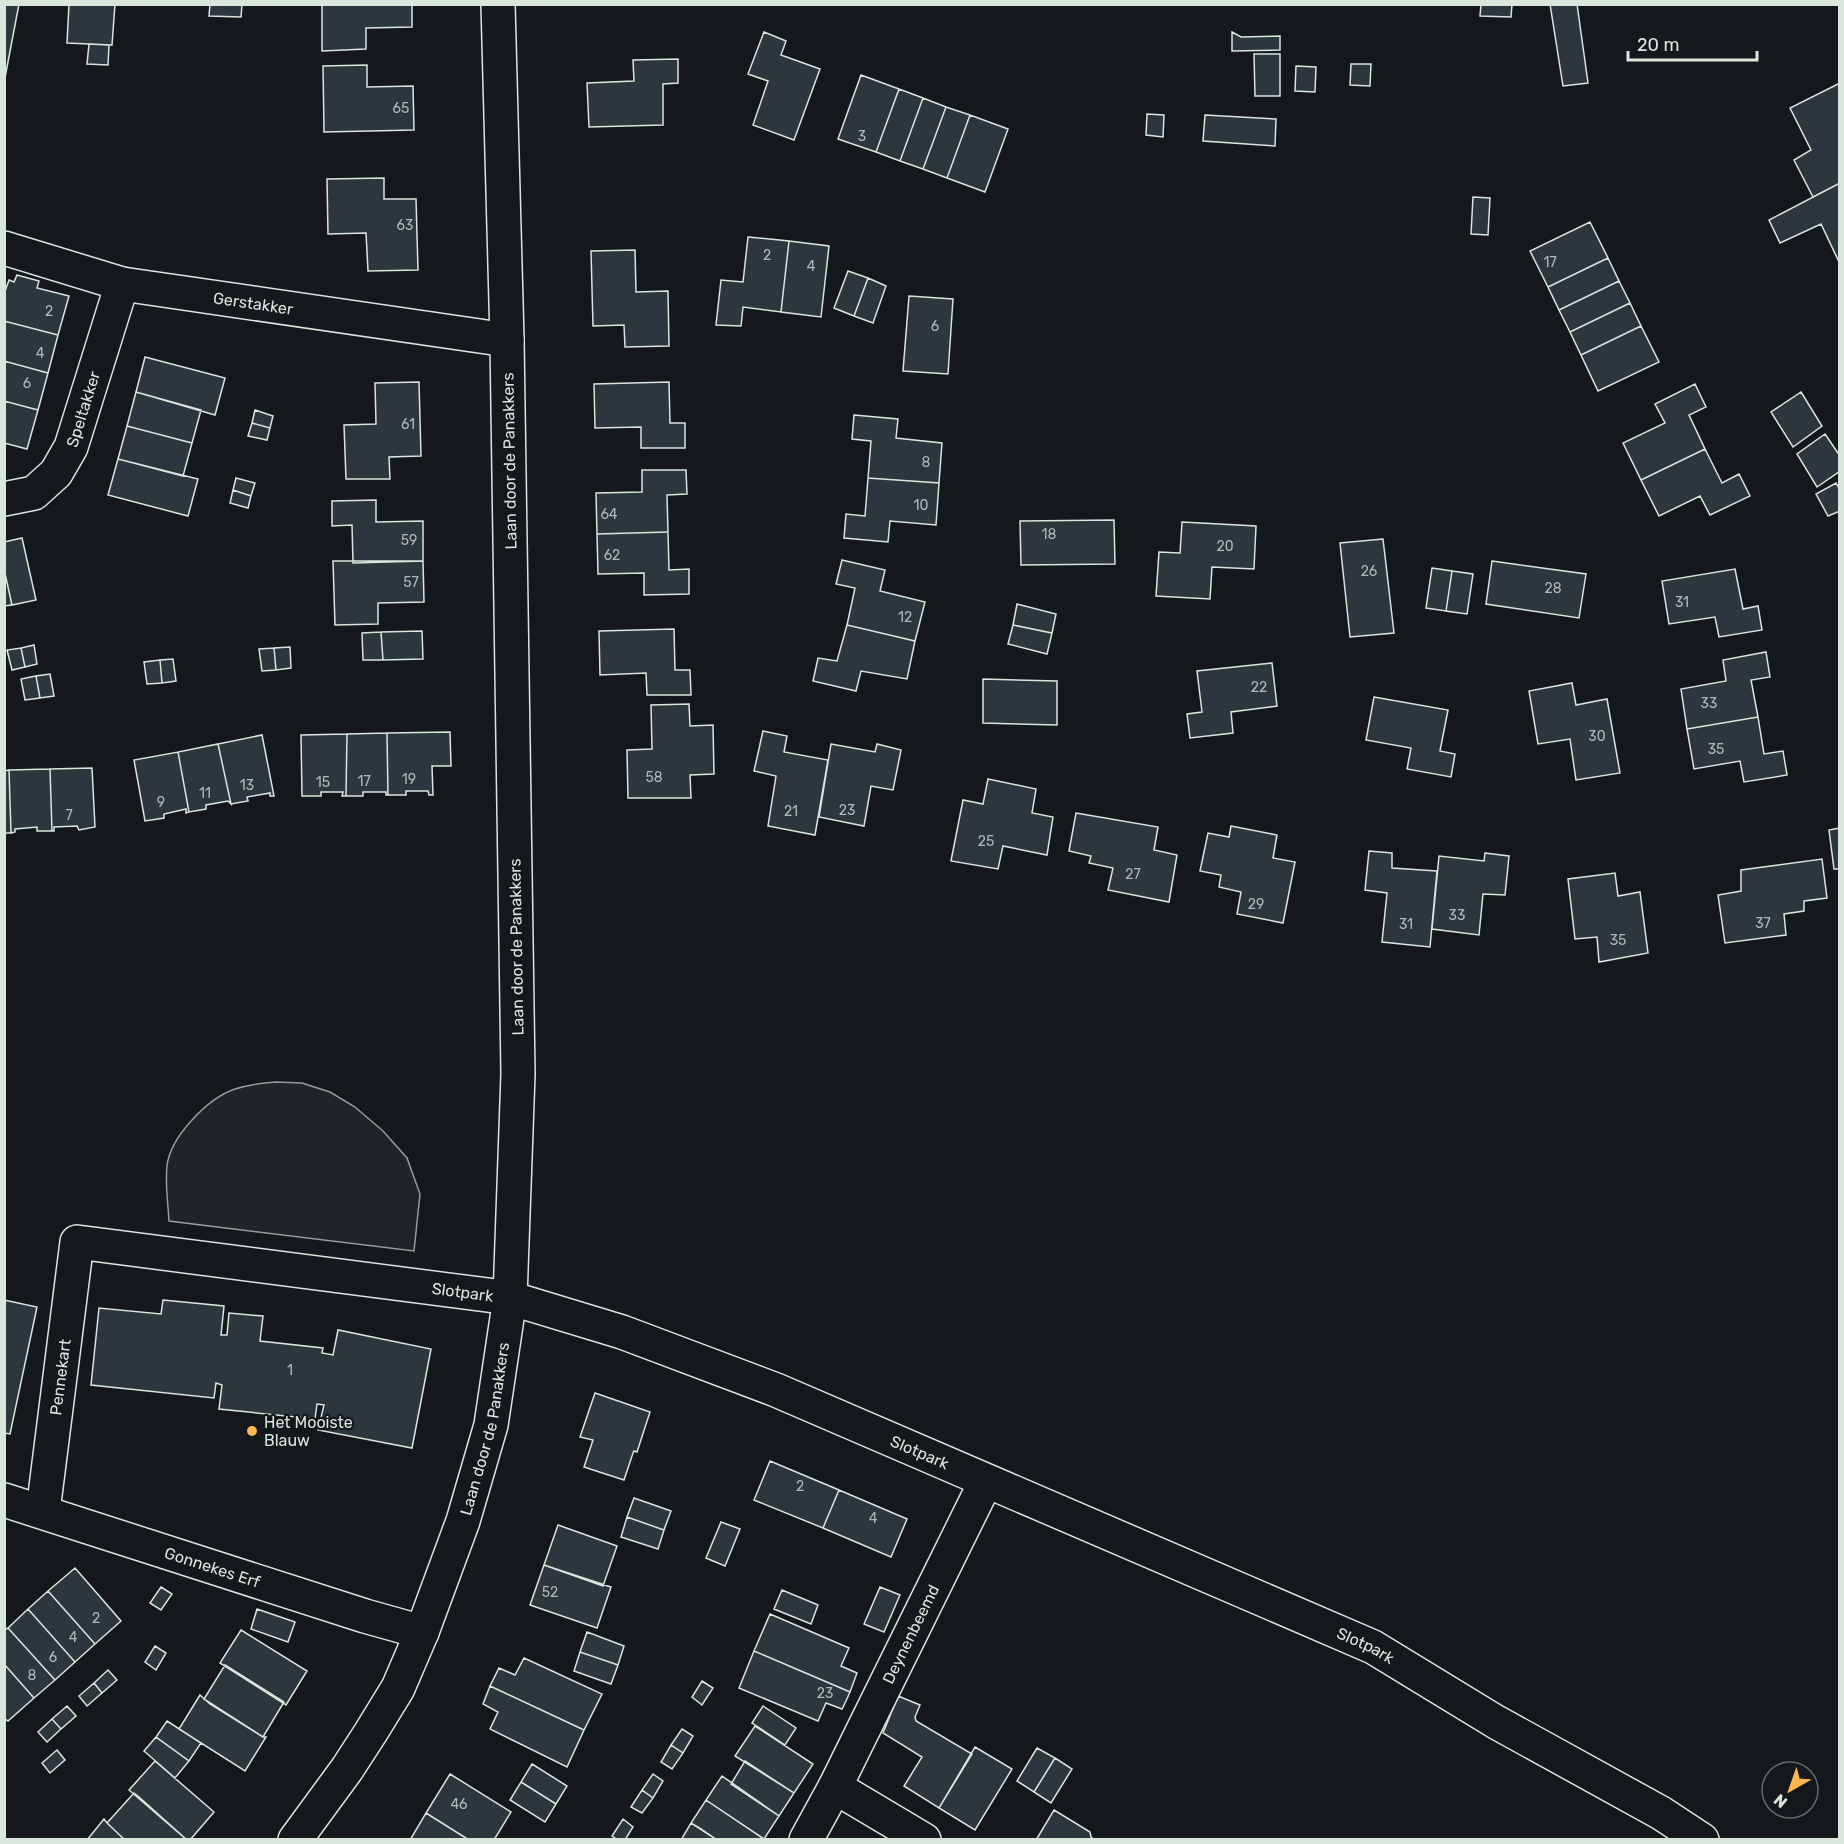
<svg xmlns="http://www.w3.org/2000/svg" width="1844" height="1844" viewBox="0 0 1844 1844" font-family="Rubik,sans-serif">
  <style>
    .green { fill: #202428; stroke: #939e99; stroke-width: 1.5 }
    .building { fill: #2c363c; stroke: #d8e6dc; stroke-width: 1.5 }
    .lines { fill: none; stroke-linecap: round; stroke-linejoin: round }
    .street-casing { stroke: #d8e6dc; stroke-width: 36 }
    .secondary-casing { stroke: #d8e6dc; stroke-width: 36 }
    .street { stroke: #14181c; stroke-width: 33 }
    .secondary { stroke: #14181c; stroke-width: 33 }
    .poi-dot { fill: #ffb74d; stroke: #14181c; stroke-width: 2 }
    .labels { text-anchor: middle; stroke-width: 4.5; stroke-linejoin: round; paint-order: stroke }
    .number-label { font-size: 14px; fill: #adbab4 }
    .street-label { font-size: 16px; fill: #d8e6dc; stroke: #14181c }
    .poi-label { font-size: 16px; fill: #d8e6dc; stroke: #14181c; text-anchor: start }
  </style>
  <rect width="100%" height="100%" fill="#14181c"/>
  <path class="green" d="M276,1082L302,1083L330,1092L355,1107L383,1131L407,1158L420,1194L414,1251L169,1221C168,1203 165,1183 167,1166C170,1137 208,1098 235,1089C248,1085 262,1083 276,1082Z"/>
  <path class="building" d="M4,4H19L4,83Z
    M69,4H115L112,45L67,43Z
    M210,4H242L241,17L209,16Z
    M322,4H412V27L366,28V49L322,51Z
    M1481,4H1512L1511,17L1480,16Z
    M1550,4H1577L1588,83L1563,86Z
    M764,32L786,41L781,55L820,69L794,140L753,125L768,81L748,74Z
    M1232,32L1241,37L1280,36V50L1232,51Z
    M89,44L109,45L108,65L87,64Z
    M1254,54H1280V96H1255Z
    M678,59V83L663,84V125L589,127L587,83L634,81L633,60Z
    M1351,64H1371L1370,86L1350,85Z
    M367,65V87L413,86L414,130L324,132L323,66Z
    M1296,66L1316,67L1315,92L1295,91Z
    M861,75L899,89L876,152L838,139Z
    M1840,83V183L1813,197L1794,160L1811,150L1790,108Z
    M899,89L923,98L900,161L876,152Z
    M923,98L946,107L923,169L900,161Z
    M946,107L970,115L947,178L923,169Z
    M1147,114L1164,115L1163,137L1146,135Z
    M970,115L1008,129L985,192L947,178Z
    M1205,115L1276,119L1275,146L1203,141Z
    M384,178V199H416L418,270L368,271L366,233L328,234L327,179Z
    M1840,183V264L1821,224L1780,243L1769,220Z
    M1473,197L1490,198L1488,235L1471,234Z
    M1590,222L1608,258L1548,287L1530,251Z
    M748,237L789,241L781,312L743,307L741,326L716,325L721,280L743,282Z
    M789,241L829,246L821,317L781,312Z
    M635,250L636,292L668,291L669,346L625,347L624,325L593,326L591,251Z
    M1608,258L1619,281L1559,310L1548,287Z
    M848,271L868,278L854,316L834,308Z
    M17,275L39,281L37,288L69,296L58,335L4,321V294L9,280L14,282Z
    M868,278L886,286L873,323L854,316Z
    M1619,281L1630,303L1570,332L1559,310Z
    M909,296L953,299L948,374L903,371Z
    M1630,303L1641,326L1581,355L1570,332Z
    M4,321L58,335L48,373L4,361Z
    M1641,326L1659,362L1598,391L1581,355Z
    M145,357L225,378L215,415L136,392Z
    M4,361L48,373L38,410L4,401Z
    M419,382L421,456L389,457L390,479H346L344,425L376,424L375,383Z
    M669,382L670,423H685V448H641V427L595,428L594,384Z
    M1695,384L1706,407L1689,415L1705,449L1641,480L1623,443L1665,423L1655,404Z
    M136,392L201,410L192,443L127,426Z
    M1801,392L1822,426L1793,447L1771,412Z
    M4,401L38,410L27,449L4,443Z
    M255,410L273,416L270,428L252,423Z
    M854,415L898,419L896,438L942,443L939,483L868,478L871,441L852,439Z
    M252,423L270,428L267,440L248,436Z
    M127,426L192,443L183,476L118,459Z
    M1825,434L1840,456V471L1817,487L1797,454Z
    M1705,449L1722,483L1739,474L1750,496L1710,515L1700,496L1659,516L1641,480Z
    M118,459L198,479L188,516L108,495Z
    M642,470H686L687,494L667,495L668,532L597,534L596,493L642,492Z
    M236,478L255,483L251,496L233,490Z
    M868,478L939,483L936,525L890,521L888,542L844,538L846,514L865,516Z
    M1836,483L1840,490V511L1828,516L1816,494Z
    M233,490L251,496L248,508L230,503Z
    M376,500V522L423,521V561L353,563L352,525L332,526V501Z
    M1114,520L1115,564L1021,565L1020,521Z
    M1182,522L1256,526L1254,569L1212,567L1210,599L1156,596L1159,552L1180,553Z
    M668,532L669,570L689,569V594L644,595V573L598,574L597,534Z
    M22,538L36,600L12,605L4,569V542Z
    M1383,539L1394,633L1350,637L1340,543Z
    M842,560L885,570L880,591L925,602L915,641L847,625L855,588L836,584Z
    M333,561H423L424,602L378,603V624L335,625Z
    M1492,561L1586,574L1579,618L1486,604Z
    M1432,568L1452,571L1446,611L1426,608Z
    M4,569L12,605L4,606Z
    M1735,569L1743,609L1758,606L1762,630L1719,637L1715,617L1669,624L1662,581Z
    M1452,571L1473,574L1467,614L1446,611Z
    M1017,604L1056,614L1052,633L1013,625Z
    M847,625L915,641L907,679L861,671L856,691L813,681L818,658L837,661Z
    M1013,625L1052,633L1047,654L1008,644Z
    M674,629L675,670H690L691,695H647L646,673L600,675L599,631Z
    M422,631L423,659L383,660L381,632Z
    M381,632L383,660H363L362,633Z
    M34,645L37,664L25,667L21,648Z
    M290,647L291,668L276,670L274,648Z
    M21,648L25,667L12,670L7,650Z
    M274,648L276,670L262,671L259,649Z
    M1766,652L1770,677L1751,680L1758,717L1687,729L1681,689L1726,681L1723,660Z
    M173,659L176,681L162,683L160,660Z
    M160,660L162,683L147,684L144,662Z
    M1272,663L1277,706L1231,712L1233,733L1190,738L1187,714L1202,712L1197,671Z
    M50,674L54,696L40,698L36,676Z
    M36,676L40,698L25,700L21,679Z
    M983,679L1057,681V725L983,723Z
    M1572,683L1576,705L1607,699L1620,773L1576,780L1570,739L1538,744L1529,691Z
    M1374,697L1448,710L1440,751L1455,754L1451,777L1407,769L1411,748L1366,740Z
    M689,704L690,726L713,725L714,774L690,775L691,798H628L627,750L652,749L651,705Z
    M1758,717L1764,754L1783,751L1787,775L1744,782L1740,761L1694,769L1687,729Z
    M763,731L787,736L784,752L828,760L815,835L768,826L776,776L754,771Z
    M450,732L451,766H432L433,795H429L428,791H406V795H388L387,733Z
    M387,733L388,795H386V792H363V796H346L347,734Z
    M347,734L346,796H342L343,792H321V796H302L301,735Z
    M262,735L274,796H270V793L247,797L248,801L231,804L218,744Z
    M218,744L231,804L228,801L206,805V809L189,812L178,752Z
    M831,744L875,752L877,744L901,750L893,790L871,786L864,826L819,817Z
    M178,752L189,812L186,813V809L164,814V818L145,821L134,760Z
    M92,768L95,827L79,830L77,826L54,827V831H52L50,769Z
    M50,769L52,831H37V827L15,829V832L11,833L9,770Z
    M9,770L11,833H4V771Z
    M988,779L1036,789L1032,813L1053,817L1047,855L1003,846L998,869L951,861L963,800L983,804Z
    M1076,813L1158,827L1154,850L1177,855L1169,902L1108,890L1113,868L1089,863L1091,856L1069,851Z
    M1231,826L1277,835L1273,858L1295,862L1283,923L1237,914L1241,892L1219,887L1221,875L1200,871L1208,833L1229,837Z
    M1840,828V869H1834L1829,830Z
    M1369,851L1392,853V868L1437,871L1430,947L1382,942L1387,893L1365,890Z
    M1485,853L1509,856L1505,895L1483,894L1479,935L1432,929L1439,856L1484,861Z
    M1822,859L1827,898L1804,901V911L1784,914L1786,935L1725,943L1718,895L1741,891V870Z
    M1615,873L1618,896L1640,892L1648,953L1599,962L1597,937L1575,939L1568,879Z
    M4,1300L37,1307L10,1434L4,1433Z
    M163,1300L224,1306L221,1335H227L229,1313L263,1316L260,1341L323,1348L322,1353L333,1355L338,1330L431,1349L412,1448L318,1430L324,1405L317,1404L315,1419L219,1409L222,1385L216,1383L214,1398L91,1385L99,1308L161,1314Z
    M595,1393L650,1412L637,1452L634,1451L633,1453L624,1480L584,1467L593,1440L580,1437Z
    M770,1461L839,1490L823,1528L754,1500Z
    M839,1490L907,1519L891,1557L823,1528Z
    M634,1498L671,1511L664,1530L627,1517Z
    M627,1517L664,1530L658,1549L621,1537Z
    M721,1522L740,1529L725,1566L706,1558Z
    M558,1525L617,1546L603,1586L544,1565Z
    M544,1565L611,1587L597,1628L530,1605Z
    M75,1568L121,1621L95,1644L48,1591Z
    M161,1587L172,1594L161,1610L150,1603Z
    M880,1587L900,1595L884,1632L864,1624Z
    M782,1590L818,1605L811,1624L774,1609Z
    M48,1591L95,1644L75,1662L28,1609Z
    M28,1609L75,1662L55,1680L8,1628Z
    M257,1609L295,1622L288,1642L251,1629Z
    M770,1614L849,1648L841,1666L857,1673L850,1692L754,1651Z
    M8,1628L55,1680L34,1698L4,1664V1630Z
    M241,1630L307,1671L286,1705L220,1663Z
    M587,1632L624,1646L618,1665L580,1652Z
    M155,1646L166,1653L156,1670L145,1662Z
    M754,1651L850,1692L846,1701L842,1709L826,1703L818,1721L739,1688Z
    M580,1652L618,1665L611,1684L574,1671Z
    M524,1658L602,1694L584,1730L490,1686L499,1668L515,1675Z
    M4,1664L34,1698L8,1721L4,1718Z
    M225,1665L284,1702L263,1737L204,1699Z
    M108,1670L117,1680L102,1693L94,1683Z
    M702,1681L713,1688L702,1705L692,1697Z
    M94,1683L102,1693L87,1706L79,1696Z
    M490,1686L584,1730L567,1767L490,1729L498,1712L483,1704Z
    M200,1695L210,1704L263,1737H266L245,1771L179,1729Z
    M898,1696L920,1705L915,1717L916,1721L972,1754L939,1808L904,1786L922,1757L883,1733Z
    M67,1706L76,1716L61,1729L52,1719Z
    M763,1706L796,1728L785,1745L752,1723Z
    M52,1719L61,1729L47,1742L38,1732Z
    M167,1721L201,1743L189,1761L156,1737Z
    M755,1726L813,1764L794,1793L735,1756Z
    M682,1729L693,1736L683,1753L671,1745Z
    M156,1737L189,1761L175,1778L144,1751Z
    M671,1745L683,1753L672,1769L661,1762Z
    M975,1747L1012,1769L975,1830L939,1808Z
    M1037,1748L1055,1758L1034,1792L1017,1781Z
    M57,1750L65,1760L50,1773L42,1763Z
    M1055,1758L1072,1769L1051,1803L1034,1792Z
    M155,1761L214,1812L190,1840H187L129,1790Z
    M745,1761L794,1793L779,1816L731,1784Z
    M532,1764L567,1786L556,1804L521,1782Z
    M450,1774L511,1812L494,1840H469L426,1813Z
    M653,1774L663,1781L653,1798L642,1790Z
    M722,1776L779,1816L764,1839L706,1800Z
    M521,1782L556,1804L545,1822L510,1800Z
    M642,1790L653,1798L642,1813L631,1807Z
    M134,1793L139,1797L187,1840H125L107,1823Z
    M706,1800L764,1839V1840H717L691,1823Z
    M1054,1810L1090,1832L1091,1837L1095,1840H1036Z
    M426,1813L469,1840H410Z
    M104,1819L107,1823L125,1840H87Z
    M623,1819L633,1827L625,1840H618L612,1836Z
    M691,1823L701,1829L717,1840H681Z"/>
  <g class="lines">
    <defs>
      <g id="street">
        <path id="s1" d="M4,248L122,284L507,340"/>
        <path id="s2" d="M4,499L34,493L56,473L71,447L122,284"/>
        <path id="s3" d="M4,1500L365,1616L422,1632"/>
        <path id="s4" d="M43,1511L77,1242L510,1298L622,1332L776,1390L1373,1647L1496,1722L1661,1813L1702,1840"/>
        <path d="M835,1787L924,1840"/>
        <path id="s5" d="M806,1840L835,1787L986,1481"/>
      </g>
      <g id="secondary">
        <path id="s6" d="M295,1840L347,1769L371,1732L398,1688L422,1632L463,1521L491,1425L510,1298L518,1074L507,340L498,4"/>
      </g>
    </defs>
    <use href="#street" class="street-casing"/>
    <use href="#secondary" class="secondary-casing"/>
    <use href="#street" class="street"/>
    <use href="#secondary" class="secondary"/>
  </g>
  <circle class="poi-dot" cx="252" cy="1431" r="6"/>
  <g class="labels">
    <g class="number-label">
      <text x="401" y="113">65</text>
      <text x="862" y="141">3</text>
      <text x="405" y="230">63</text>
      <text x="767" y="260">2</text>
      <text x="1550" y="267">17</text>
      <text x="811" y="271">4</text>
      <text x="49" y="316">2</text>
      <text x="935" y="331">6</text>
      <text x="40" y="358">4</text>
      <text x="27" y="388">6</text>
      <text x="408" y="429">61</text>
      <text x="926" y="467">8</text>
      <text x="921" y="510">10</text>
      <text x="609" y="519">64</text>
      <text x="1049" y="539">18</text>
      <text x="409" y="545">59</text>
      <text x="1225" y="551">20</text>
      <text x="612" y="560">62</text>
      <text x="1369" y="576">26</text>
      <text x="411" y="587">57</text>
      <text x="1553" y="593">28</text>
      <text x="1682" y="607">31</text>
      <text x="905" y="622">12</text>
      <text x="1259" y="692">22</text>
      <text x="1709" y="708">33</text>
      <text x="1597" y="741">30</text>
      <text x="1716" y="754">35</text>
      <text x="654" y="782">58</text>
      <text x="409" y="784">19</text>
      <text x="364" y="786">17</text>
      <text x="323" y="787">15</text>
      <text x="247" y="790">13</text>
      <text x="205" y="798">11</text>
      <text x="161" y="807">9</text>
      <text x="847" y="815">23</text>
      <text x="791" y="816">21</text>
      <text x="69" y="820">7</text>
      <text x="986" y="846">25</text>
      <text x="1133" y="879">27</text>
      <text x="1256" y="909">29</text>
      <text x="1457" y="920">33</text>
      <text x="1763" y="928">37</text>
      <text x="1406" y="929">31</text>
      <text x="1618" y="945">35</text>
      <text x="290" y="1375">1</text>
      <text x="800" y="1491">2</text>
      <text x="873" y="1523">4</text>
      <text x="550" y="1597">52</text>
      <text x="96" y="1623">2</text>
      <text x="73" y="1642">4</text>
      <text x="53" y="1662">6</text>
      <text x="32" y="1680">8</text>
      <text x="825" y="1698">23</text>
      <text x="459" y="1809">46</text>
    </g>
    <g class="street-label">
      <text dy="6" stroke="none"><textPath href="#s1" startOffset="256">Gerstakker</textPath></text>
      <text dy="6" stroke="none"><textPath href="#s2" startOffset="130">Speltakker</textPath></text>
      <text transform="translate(509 461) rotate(-91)" y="6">Laan door de Panakkers</text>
      <text transform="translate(516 947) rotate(-91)" y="6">Laan door de Panakkers</text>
      <text dy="6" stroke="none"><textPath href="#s4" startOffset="660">Slotpark</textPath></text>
      <text dy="6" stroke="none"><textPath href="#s4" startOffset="135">Pennekart</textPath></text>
      <text dy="6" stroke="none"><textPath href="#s6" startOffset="458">Laan door de Panakkers</textPath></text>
      <text dy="6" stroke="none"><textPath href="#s4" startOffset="1146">Slotpark</textPath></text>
      <text dy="6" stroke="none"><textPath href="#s3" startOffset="219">Gonnekes Erf</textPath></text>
      <text dy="6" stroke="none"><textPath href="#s5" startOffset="231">Deynenbeemd</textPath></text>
      <text dy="6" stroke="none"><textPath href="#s4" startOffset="1632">Slotpark</textPath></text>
    </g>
    <g class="poi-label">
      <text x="264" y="1428">Het Mooiste<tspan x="264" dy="18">Blauw</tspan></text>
    </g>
  </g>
  <rect width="1844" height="1844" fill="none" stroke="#d8e6dc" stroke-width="12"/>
  <g transform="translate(1790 1790) rotate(220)"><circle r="28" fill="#14181c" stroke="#626a69" stroke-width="1.5"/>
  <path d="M0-4.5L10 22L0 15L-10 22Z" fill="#ffb74d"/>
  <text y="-9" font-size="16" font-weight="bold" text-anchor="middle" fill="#d8e6dc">N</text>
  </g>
  <path d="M1628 51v9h129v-9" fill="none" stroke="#d8e6dc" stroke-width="3"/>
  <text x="1637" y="51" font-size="18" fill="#d8e6dc" stroke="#14181c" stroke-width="4.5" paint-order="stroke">20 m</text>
</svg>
